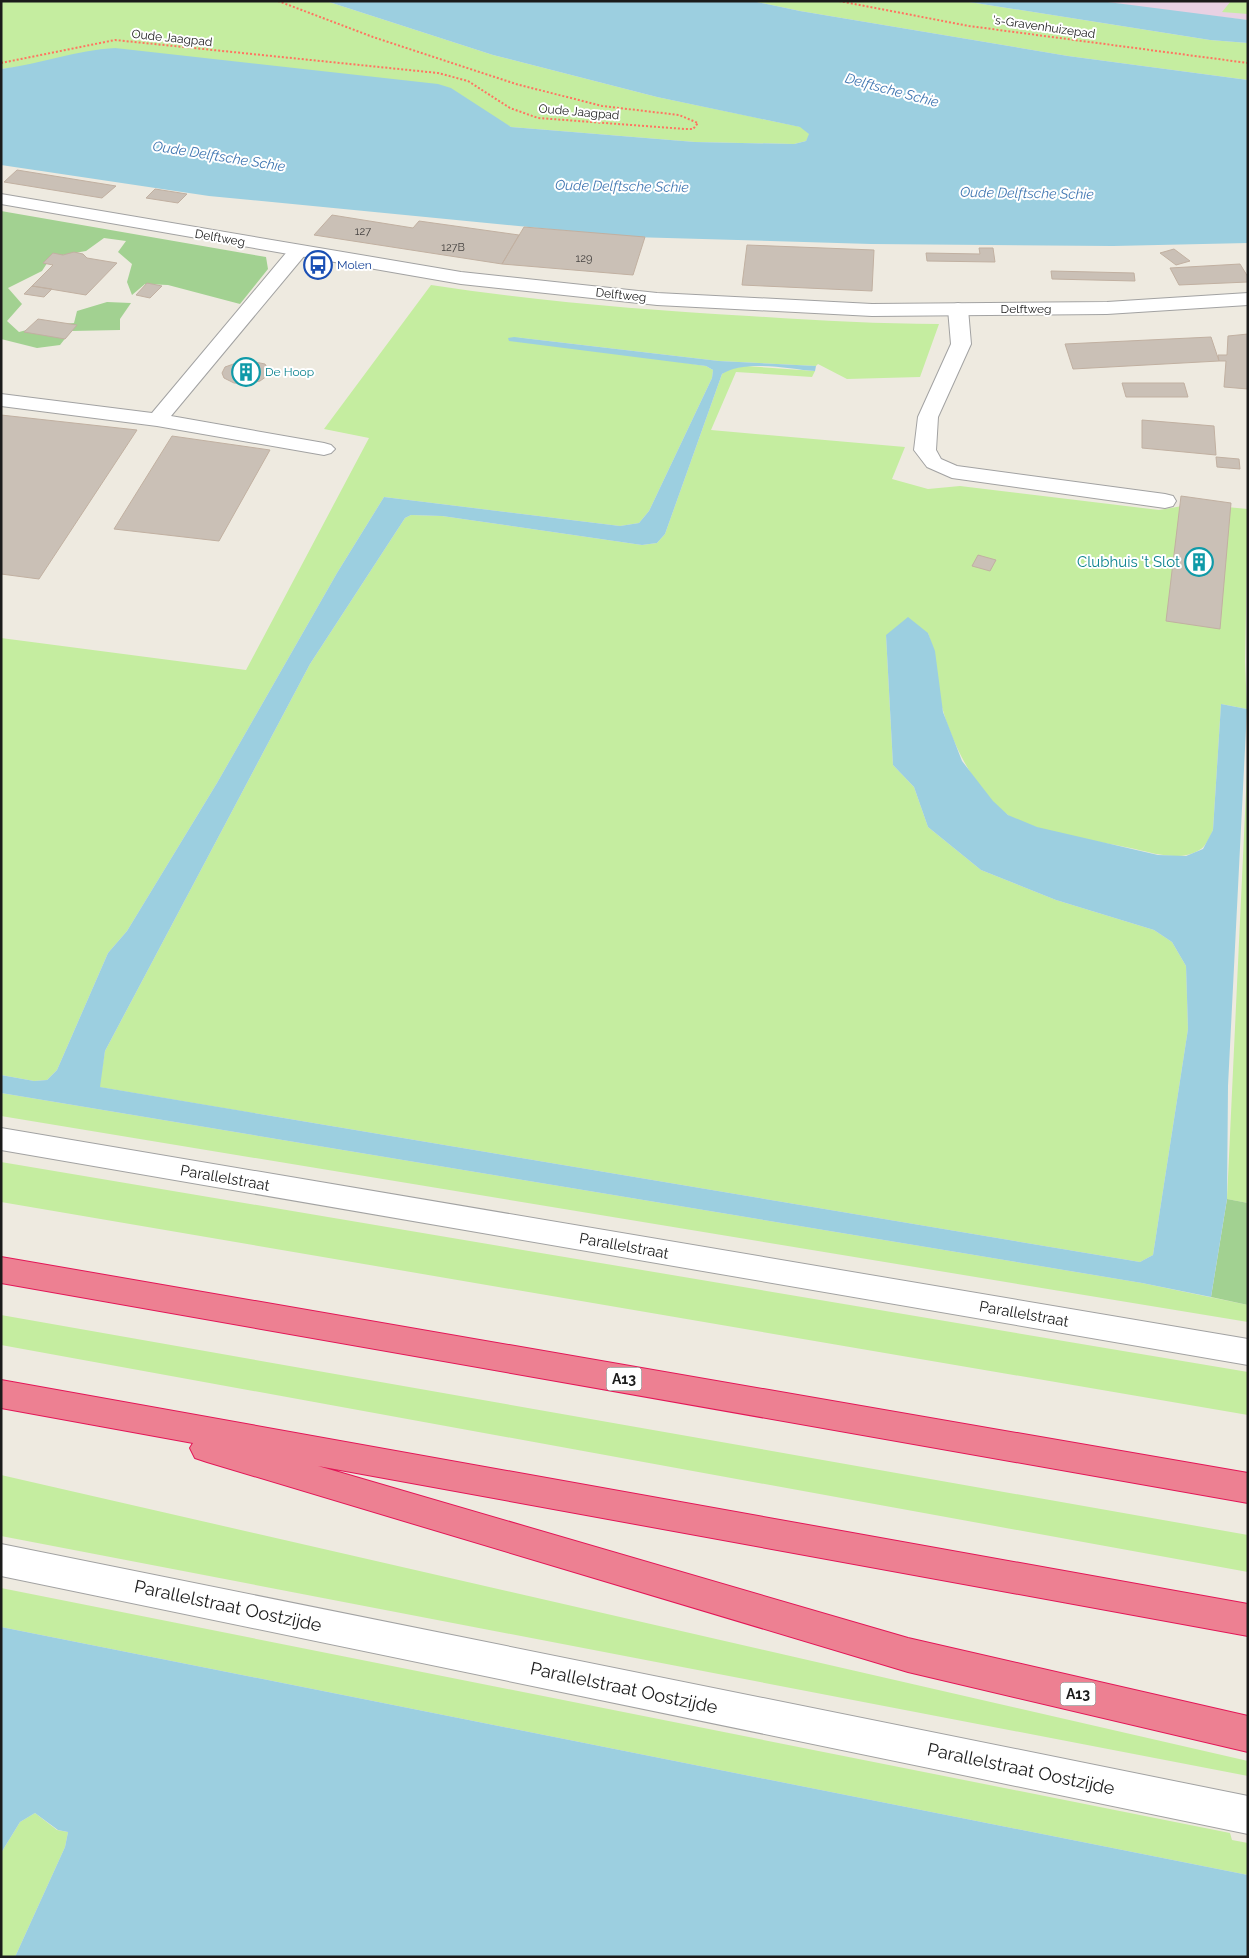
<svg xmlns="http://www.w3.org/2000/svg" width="1249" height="1958" viewBox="0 0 1249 1958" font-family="Raleway,sans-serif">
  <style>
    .industrial { fill: #e8d1e3 }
    .grass { fill: #c5eda0 }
    .forest { fill: #a2d191 }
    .water { fill: #9ccfe0 }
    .building { fill: #cac0b6; stroke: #c1b0a1 }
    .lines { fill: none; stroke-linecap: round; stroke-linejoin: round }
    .service-casing { stroke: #a2a2a2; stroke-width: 2 }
    .tertiary-casing { stroke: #a2a2a2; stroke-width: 2 }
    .motorway-casing { stroke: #e31657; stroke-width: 2 }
    .path { stroke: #ff7460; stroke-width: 2; stroke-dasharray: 2 2; stroke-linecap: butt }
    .service { fill: #fff; fill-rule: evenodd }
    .tertiary { fill: #fff; fill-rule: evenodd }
    .motorway { fill: #ed8092; fill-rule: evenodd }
    .labels { text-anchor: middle; stroke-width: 4; stroke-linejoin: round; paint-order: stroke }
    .far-number-label { font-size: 11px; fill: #474442 }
    .far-street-label { font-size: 12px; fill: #1b1b1b; stroke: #fff }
    .far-transit-label { font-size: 12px; fill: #164399; stroke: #fff; text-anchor: start }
    .far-culture-label { font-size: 12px; fill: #0d838f; stroke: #fff; text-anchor: start }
    .far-water-label { font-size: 14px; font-style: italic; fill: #4177b2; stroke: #fff }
    .shield { fill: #fff; stroke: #5f5f5f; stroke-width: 1 }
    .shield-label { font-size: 14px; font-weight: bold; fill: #1b1b1b }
    .culture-label { font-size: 15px; fill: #0d838f; stroke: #fff; text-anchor: end }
    .street-label { font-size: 15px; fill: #1b1b1b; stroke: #fff }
    .near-street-label { font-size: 18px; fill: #1b1b1b; stroke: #fff }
  </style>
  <rect width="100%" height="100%" fill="#eeeae0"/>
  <path class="industrial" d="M1100,1H1248V20L1167,11Z"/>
  <path class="grass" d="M1,1H326L493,55L657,97L801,127L810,134L806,141L794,144L695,142L511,127L504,123L26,66L1,69Z
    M752,1H963L1210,40L1248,43V80L1068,56L800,11Z
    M1231,1H1248V14L1222,12Z
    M431,285C537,301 643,310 749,316C813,320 876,324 939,324L920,377L847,379L818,364L816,366L719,361L514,337L706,366L713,370L712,378L649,511L639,523L620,526L384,497L337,573L217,783L127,931L108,953L57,1070L47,1080L34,1081L1,1075V638L246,670L369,438L324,429Z
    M746,366L815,371L812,377L736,372L711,430L905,447L892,479L928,489L960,486L1159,510L1194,504L1248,509L1245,662L1247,709L1221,704L1213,830C1210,836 1206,846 1201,849C1182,862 1156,854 1135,849C1103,842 1033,832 1008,815C978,795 954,747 944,714C935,688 938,659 928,633L886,635L893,765L914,787L928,827L981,870L1056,900L1154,930L1172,942L1186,966L1188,1029L1153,1255L1140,1262L99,1087L105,1051L310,664L405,518L411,515L442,516L642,545L657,543L665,534L722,374L729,369Z
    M1248,749V1203L1227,1199Z
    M1,1093L1142,1283L1248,1305V1322L1,1116Z
    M1,1162L1248,1372V1415L1,1202Z
    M1,1315L1248,1535V1572L1,1345Z
    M1,1475L1248,1761V1776L1,1536Z
    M1,1588L1230,1833L1232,1840L1248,1843V1875L1,1627Z
    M35,1813L57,1830L68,1832L65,1847L15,1957H1V1853L20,1822Z"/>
  <path class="forest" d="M1,211L266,257L268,269L240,304L168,285L145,284L132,295L127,282L132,264L118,252L126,241L104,238L86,251L51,257L42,271L8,288L22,304L7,321L19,332L42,326L74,323L77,311L107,302L131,303L120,319V330L71,331L60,345L37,348L1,339Z
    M1227,1199L1248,1203V1305L1211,1297Z"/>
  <path class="water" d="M326,1H752L800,11L1068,56L1248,80V243L1113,246L871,244L632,237L209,196L1,165V69C40,64 76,50 115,48L438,84L451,88L511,127L695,142L794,144L806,141L809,134L800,127L657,97L493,55Z
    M963,1H1100L1248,20V43L1210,40Z
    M514,337L719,361L816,366L815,371C788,369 745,359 722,374L665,534L657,543L642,545L442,516L411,515L405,518L310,664L105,1051L100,1087L1140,1262L1153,1255L1188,1029L1186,966L1172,942L1154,930L1056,900L981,870L928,827L914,787L893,765L886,635L908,617L928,633L935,651L943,712L962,761L993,801L1008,815L1037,827L1158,855L1186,856L1203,849L1213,830L1221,704L1247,709L1228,1086L1227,1199L1211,1297L1142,1283L1,1093V1075L34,1081L47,1080L57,1070L108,953L127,931L217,783L337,573L384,497L620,526L639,523L649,511L712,378L713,370L706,366L509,341L508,338Z
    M1,1627L1248,1875V1957H15L65,1847L68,1832L58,1830L35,1813L20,1822L1,1853Z"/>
  <path class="building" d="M17,170L116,186L102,198L4,182Z
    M155,189L187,194L178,203L146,198Z
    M332,215L413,228L419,221L519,235L502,264L314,235Z
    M524,227L645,237L633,275L502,264Z
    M747,245L874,250L872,291L742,285Z
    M979,248H993L995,262L927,261L926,253L980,254Z
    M1174,249L1190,261L1176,265L1160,253Z
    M74,252L83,254L87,258L117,263L86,295L32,286L53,265L43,263L53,253L63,255Z
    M1240,264L1248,277V282L1179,285L1170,268Z
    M1051,271L1134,273L1135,281L1052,279Z
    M147,283L162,286L150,298L136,295Z
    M32,286L52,289L44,297L24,294Z
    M38,319L77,325L65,339L24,332Z
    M1248,334V389L1224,387L1226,361H1219L1218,355H1227L1228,336Z
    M1211,337L1219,361L1073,369L1065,344Z
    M245,360L265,364L269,371L267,376L260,381L246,384L234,383L224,378L222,373L225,367Z
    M1122,383H1184L1188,397H1126Z
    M1,415L137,430L39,579L1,574Z
    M1142,420L1214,426L1216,455L1142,448Z
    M172,436L270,450L219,541L114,529Z
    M1216,457L1239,459L1240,469L1217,467Z
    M1181,496L1231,503L1220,629L1166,621Z
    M978,555L996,560L990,571L972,566Z"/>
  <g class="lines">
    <defs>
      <path id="service" d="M298,245L305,247L307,251L305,255L171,416L324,443L331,445L335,449L331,453L324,455L157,426L1,406V394L152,413L291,247Z
        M958,303L965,305L968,309L971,344L938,417L936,450L941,459L957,466L1165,494L1173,496L1176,501L1173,506L1165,508L952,478L927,467L914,450L918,417L951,344L948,309L951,305Z"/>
      <path id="tertiary" d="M1,194L461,272L657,293L872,304L1107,302L1248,293V305L1107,314L872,316L657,305L461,284L1,204Z
        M1,1128L1248,1339V1365L1,1150Z
        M1,1544L1248,1796V1834L1,1576Z"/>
      <path id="motorway" d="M1,1257L1248,1473V1503L1,1283Z
        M1,1380L1248,1604V1636L318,1466L908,1638L1248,1716V1752L908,1672L207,1462L195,1458L190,1448L193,1443L1,1408Z"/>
    </defs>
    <use href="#service" class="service-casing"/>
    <use href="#tertiary" class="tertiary-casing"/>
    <use href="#motorway" class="motorway-casing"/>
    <path class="path" d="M839,1L969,26L1248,63
      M1,63L115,40L438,73L468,81L510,108L538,118L685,129H693L698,123L679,115L602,106L516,84L373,37L278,1"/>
    <use href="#service" class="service"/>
    <use href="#tertiary" class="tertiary"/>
    <use href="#motorway" class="motorway"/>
  </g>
  <defs>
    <symbol id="bus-ring" viewBox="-11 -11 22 22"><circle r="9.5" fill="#fff" stroke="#1a4fb4" stroke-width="1.5"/><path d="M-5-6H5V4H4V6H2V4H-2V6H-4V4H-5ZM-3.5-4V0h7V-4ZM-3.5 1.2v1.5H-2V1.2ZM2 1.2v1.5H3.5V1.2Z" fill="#1a4fb4"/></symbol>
    <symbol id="building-ring" viewBox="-11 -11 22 22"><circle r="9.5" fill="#fff" stroke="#0f9aa8" stroke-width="1.5"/><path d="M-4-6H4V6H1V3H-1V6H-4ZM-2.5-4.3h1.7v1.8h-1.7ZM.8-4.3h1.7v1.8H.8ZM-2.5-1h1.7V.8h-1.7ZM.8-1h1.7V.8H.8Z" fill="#0f9aa8"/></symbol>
  </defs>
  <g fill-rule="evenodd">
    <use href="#bus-ring" x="302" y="249" width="32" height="32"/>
    <use href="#building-ring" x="230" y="356" width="32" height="32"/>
    <use href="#building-ring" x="1183" y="546" width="32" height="32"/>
  </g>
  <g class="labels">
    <g class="far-number-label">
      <text x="363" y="235">127</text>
      <text x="453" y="251">127B</text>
      <text x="584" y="262">129</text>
    </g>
    <g class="far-street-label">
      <text transform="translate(1044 27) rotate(8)" y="4">'s-Gravenhuizepad</text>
      <text transform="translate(172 38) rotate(6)" y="4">Oude Jaagpad</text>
      <text transform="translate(579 112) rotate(5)" y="4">Oude Jaagpad</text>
      <text transform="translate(220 238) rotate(10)" y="4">Delftweg</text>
      <text transform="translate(621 295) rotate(6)" y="4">Delftweg</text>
      <text x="1026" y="313">Delftweg</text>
    </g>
    <g class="far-transit-label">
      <text x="337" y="269">Molen</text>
    </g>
    <g class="far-culture-label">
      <text x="265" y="376">De Hoop</text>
    </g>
    <g class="far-water-label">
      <text transform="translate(892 90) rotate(15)" y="5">Delftsche Schie</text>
      <text transform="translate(219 156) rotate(9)" y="5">Oude Delftsche Schie</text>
      <text transform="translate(622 186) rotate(1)" y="5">Oude Delftsche Schie</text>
      <text transform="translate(1027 193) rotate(1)" y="5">Oude Delftsche Schie</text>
    </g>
    <g class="shield">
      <rect x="606.5" y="1367.5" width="35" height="23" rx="4"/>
      <rect x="1060.5" y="1682.5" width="35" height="23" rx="4"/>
    </g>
    <g class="shield-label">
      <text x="624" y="1384">A13</text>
      <text x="1078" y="1699">A13</text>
    </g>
    <g class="culture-label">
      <text x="1180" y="567">Clubhuis 't Slot</text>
    </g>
    <g class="street-label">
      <text transform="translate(225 1178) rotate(10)" y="5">Parallelstraat</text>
      <text transform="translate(624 1246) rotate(10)" y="5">Parallelstraat</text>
      <text transform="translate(1024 1314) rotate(10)" y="5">Parallelstraat</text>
    </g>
    <g class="near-street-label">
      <text transform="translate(228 1606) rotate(12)" y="6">Parallelstraat Oostzijde</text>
      <text transform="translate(624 1688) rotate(12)" y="6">Parallelstraat Oostzijde</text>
      <text transform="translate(1021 1769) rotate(12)" y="6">Parallelstraat Oostzijde</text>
    </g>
  </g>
  <rect width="1249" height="1958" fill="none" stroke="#1b1b1b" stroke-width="5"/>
</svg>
